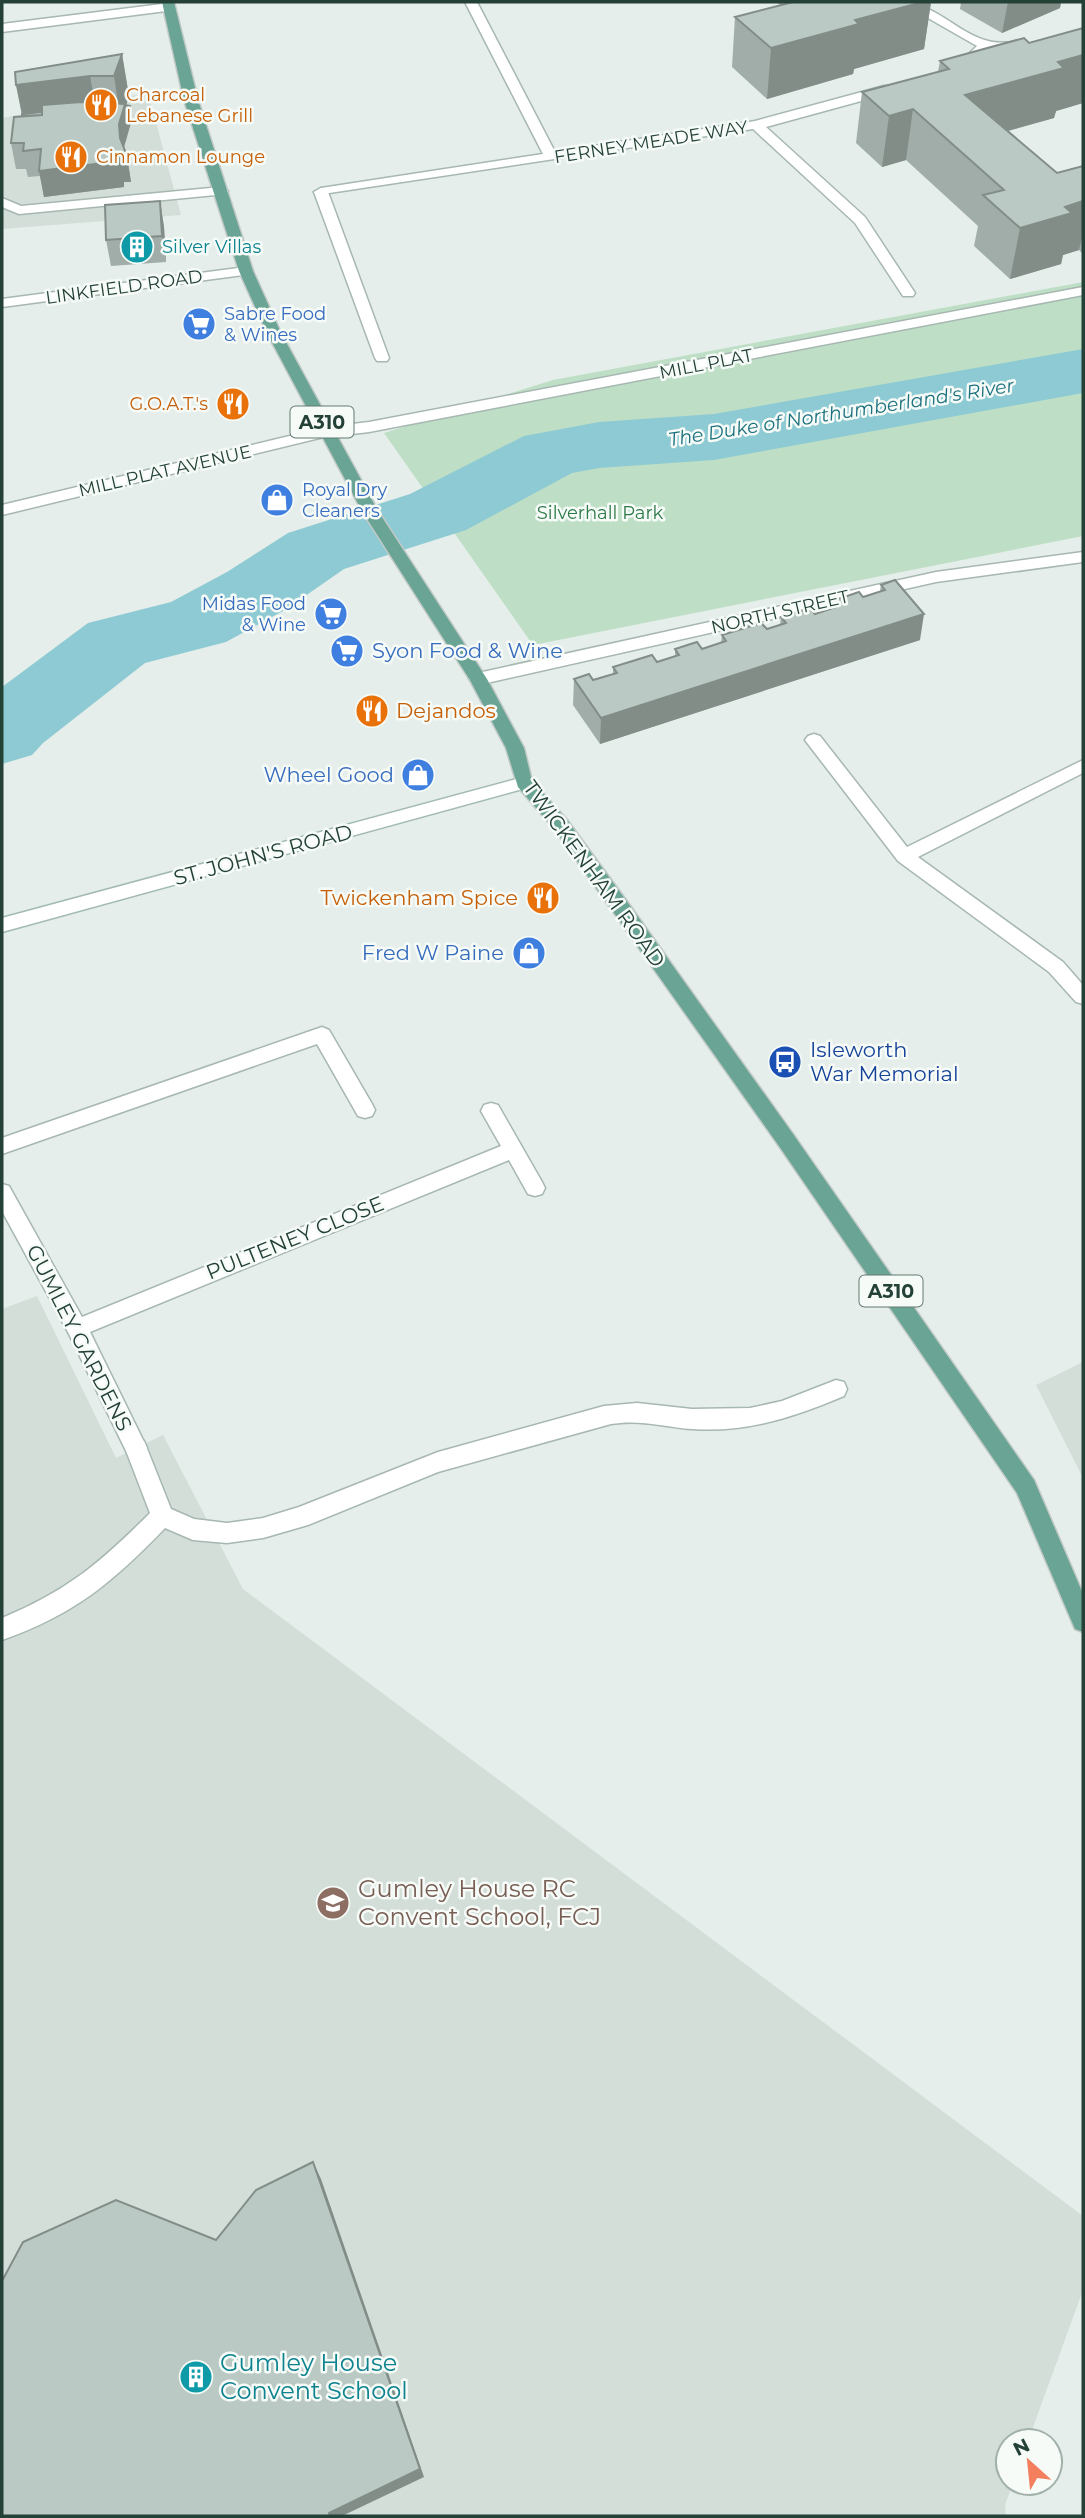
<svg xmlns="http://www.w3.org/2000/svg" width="1085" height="2518" viewBox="0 0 1085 2518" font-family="Montserrat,sans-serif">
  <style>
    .built { fill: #d3ded9 }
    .green { fill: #bedfc6 }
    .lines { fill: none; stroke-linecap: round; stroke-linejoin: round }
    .river { fill: #8ecad3; fill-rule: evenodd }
    .service-casing { stroke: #a7b7b1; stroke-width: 3 }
    .minor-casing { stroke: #a7b7b1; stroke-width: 3 }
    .tertiary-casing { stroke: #a7b7b1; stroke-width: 3 }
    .secondary-casing { stroke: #a3bab2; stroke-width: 3 }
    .primary-casing { stroke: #c2cac7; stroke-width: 3 }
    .service { fill: #fff; fill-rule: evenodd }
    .minor { fill: #fff; fill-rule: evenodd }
    .tertiary { fill: #fff; fill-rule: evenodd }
    .secondary { fill: #fff; fill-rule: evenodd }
    .primary { fill: #6aa494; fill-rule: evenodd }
    .wall { fill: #a0ada8 }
    .shaded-wall { fill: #828d88 }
    .building { fill: #bac9c3; stroke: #828d88; stroke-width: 2 }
    .labels { text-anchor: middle; stroke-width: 5; stroke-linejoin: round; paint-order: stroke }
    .far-food-label { font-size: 18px; fill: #c56008; stroke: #f6fbf8; text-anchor: start }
    .far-street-label { font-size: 18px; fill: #244138; stroke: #f6fbf8 }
    .far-culture-label { font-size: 18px; fill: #0d838f; stroke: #f6fbf8; text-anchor: start }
    .far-shop-label { font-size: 18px; fill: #366cbe; stroke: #f6fbf8; text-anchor: start }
    .far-park-label { font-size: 18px; fill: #2d7948; stroke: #f6fbf8 }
    .far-water-label { font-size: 19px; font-style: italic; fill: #1c717e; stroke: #f6fbf8 }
    .shield { fill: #f6fbf8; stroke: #637972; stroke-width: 2 }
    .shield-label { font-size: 19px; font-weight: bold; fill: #244138 }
    .shop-label { font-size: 21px; fill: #366cbe; stroke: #f6fbf8; text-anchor: end }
    .food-label { font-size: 21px; fill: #c56008; stroke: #f6fbf8; text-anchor: start }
    .street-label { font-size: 21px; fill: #244138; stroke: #f6fbf8 }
    .transit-label { font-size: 21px; fill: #164399; stroke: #f6fbf8; text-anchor: start }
    .near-education-label { font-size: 24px; fill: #785e54; stroke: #f6fbf8; text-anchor: start }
    .near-culture-label { font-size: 24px; fill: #0d838f; stroke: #f6fbf8; text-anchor: start }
  </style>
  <rect width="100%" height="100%" fill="#e5eeea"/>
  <path class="built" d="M148,93L181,215L2,229V118Z
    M37,1296L116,1458L163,1435L243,1589L1083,2216V2290L1028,2441H1008V2483H1013L1005,2505L1006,2516H2V1309Z
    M1083,1362V1478L1036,1385Z"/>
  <path class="green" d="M1083,282V536L533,645L384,433L553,380Z"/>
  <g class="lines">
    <path class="river" d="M1083,349V393L714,460L599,468L572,473L466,530L344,569L285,610L226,642L145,663L43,743L32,755L2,764V687L88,623L171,602L227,572L288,533L410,494L524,436L599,422L714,414Z"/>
    <defs>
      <path id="service" d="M221,187L228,191L226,194L19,214L2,207V198L21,206Z
        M321,188L328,192L389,358L387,361H377L375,358L314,192Z
        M1083,287V295L369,432L327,437L319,432L327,427L369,422Z
        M322,1027L329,1030L372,1104L375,1110L372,1116L365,1118L358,1116L317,1044L2,1154V1138Z
        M836,1380L844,1382L847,1389L844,1396C794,1417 747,1433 692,1429C665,1427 639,1419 611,1424L438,1472L308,1525L263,1538L227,1543L193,1540L165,1528C113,1582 74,1615 2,1640V1618C67,1591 100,1563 150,1513L125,1448L128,1441L136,1438L144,1441L171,1509L194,1519L227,1523L263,1518L299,1507L438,1452L604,1406L637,1403L692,1409L750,1408L782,1401Z"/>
      <path id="minor" d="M465,2H477L555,152L755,121L884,86H894V92L766,127L865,217L915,293L913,296H903L855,223L753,129L316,195L314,192L321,188L543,154Z
        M900,2C934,2 957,33 988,41C1002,45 1020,39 1030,48L1024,52L988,49L966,72H956V66L977,46Z
        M170,3L174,4V10L2,32V24Z
        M327,427L335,432L332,435L2,515V505Z
        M1083,552V562L936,582L478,685L469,679L478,673L936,572Z
        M814,734L820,736L907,847L1083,760V773L918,857L1063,962L1083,985V1004L1076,1002L1049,972L898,861L808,744L805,740L808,736Z
        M491,1103L498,1105L542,1182L545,1188L542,1194L535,1196L528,1194L509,1160L90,1332L147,1448L144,1455L136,1458L128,1455L69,1334L2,1211V1184L9,1186L82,1317L501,1146L481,1111L484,1105Z"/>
      <path id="tertiary" d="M246,267L251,268L253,271L251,274L2,307V299Z"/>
      <path id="secondary" d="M524,777L530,779L533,783L530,787L2,932V918Z"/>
      <path id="primary" d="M162,2H174L198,100L253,271L281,333L378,511L487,679L524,748L532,781L567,820L628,903L793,1134L1034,1480L1083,1594V1632L1075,1629L1017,1493L779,1146L614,913L555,830L518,787L506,748L470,680L362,511L267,333L239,271L184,100Z"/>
    </defs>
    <use href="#service" class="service-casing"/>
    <use href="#minor" class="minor-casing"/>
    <use href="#tertiary" class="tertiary-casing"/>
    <use href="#secondary" class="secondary-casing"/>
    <use href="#primary" class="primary-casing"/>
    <use href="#service" class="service"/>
    <use href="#minor" class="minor"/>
    <use href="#tertiary" class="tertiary"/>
    <use href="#secondary" class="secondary"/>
    <use href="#primary" class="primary"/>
  </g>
  <path class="wall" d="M776,2H931L924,49L854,69L853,74L767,99L732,67L735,17L780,5Z
    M961,2H1061L1060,8L1002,33L960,9Z
    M1083,27V103L1056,111L1054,118L1008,131L1057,173L1083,166V254L1079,250L1063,255L1061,264L1010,279L974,246L978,226L906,160L882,167L856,143L862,92L938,72L940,61L1029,43L1083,28Z
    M122,54L129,96L126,105L132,119L124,148L127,156L131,182H124V187L44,197L40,176L28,177L26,169H16L11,143L22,116L16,85Z
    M160,201L164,227L166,262L111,266L106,240Z
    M881,585L920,640L600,744L573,705L574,679L593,680L613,674V667L657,662L675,656V649H702L721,643L722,635L767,629L780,625L781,617L815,614L831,608L832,601L863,597L880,591Z"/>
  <path class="shaded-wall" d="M923,2H931L924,49L854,69L853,74L767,99L771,48L855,20Z
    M1008,2H1061L1060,8L1002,33Z
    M122,54L129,96L126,106H130L132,119L123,150L127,156L131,182H124V187L44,197L39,171L120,138L119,124L120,116L114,76Z
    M1083,55V103L1056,111L1054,118L957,145L965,95L1058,62Z
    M90,76L97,115L25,128L16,85Z
    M913,109L906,160L882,167L889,116Z
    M160,201L164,227L166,262L162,236Z
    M1083,201V233L1079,250L1063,255L1061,264L1010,279L1020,228L1065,207Z
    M924,614L920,640L600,744L601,718Z
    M313,2162L321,2179L424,2477L342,2516H330L329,2513Z"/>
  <path class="building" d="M793,2H923L855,20L859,24L771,48L735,17Z
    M1083,28V55L1058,62L1064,68L965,95L1057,173L1083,166V201L1065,207L1072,213L1020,228L983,195L1004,190L913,109L889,116L862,92L949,69L940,61L1024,38L1029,43Z
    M122,54L114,76H90L16,85L15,72Z
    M81,102L125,104L119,124L120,138L127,156H119V161L39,171L41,149L23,151L24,143H11L14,117L42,115V105Z
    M125,105L130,106L127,116Z
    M42,112V115L22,116V114Z
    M160,201L162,236L106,240L105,205Z
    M895,580L924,614L601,718L574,679L589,674L593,680L617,673L613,667L652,655L657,662L679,655L675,649L697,642L702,649L726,641L722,635L761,623L767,629L786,623L781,617L810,608L815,614L836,607L832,601L859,592L863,597L885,590L881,585Z
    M313,2162L420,2469L329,2513L330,2516H2V2281L23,2242L116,2200L216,2240L256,2190Z"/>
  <defs>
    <symbol id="restaurant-disc" viewBox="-11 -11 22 22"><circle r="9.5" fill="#e8710a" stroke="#f6fbf8"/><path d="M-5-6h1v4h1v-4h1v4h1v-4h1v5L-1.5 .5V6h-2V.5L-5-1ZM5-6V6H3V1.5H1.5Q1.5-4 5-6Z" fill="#fff"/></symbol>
    <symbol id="building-disc" viewBox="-11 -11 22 22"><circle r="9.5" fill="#0f9aa8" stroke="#f6fbf8"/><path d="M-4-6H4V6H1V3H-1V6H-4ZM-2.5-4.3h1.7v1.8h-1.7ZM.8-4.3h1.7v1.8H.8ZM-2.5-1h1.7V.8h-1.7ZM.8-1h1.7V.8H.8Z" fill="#fff"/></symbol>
    <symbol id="supermarket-disc" viewBox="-11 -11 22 22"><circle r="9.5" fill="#3f7fe0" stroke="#f6fbf8"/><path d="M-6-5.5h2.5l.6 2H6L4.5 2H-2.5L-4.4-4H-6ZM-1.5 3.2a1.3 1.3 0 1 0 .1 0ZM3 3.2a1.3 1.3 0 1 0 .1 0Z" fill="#fff"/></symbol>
    <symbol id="shop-disc" viewBox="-11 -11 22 22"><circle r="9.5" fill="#3f7fe0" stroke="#f6fbf8"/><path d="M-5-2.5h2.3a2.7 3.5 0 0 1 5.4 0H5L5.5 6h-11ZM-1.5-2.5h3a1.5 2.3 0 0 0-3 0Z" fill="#fff"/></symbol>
    <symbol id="bus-disc" viewBox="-11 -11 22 22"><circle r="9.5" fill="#1a4fb4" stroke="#f6fbf8"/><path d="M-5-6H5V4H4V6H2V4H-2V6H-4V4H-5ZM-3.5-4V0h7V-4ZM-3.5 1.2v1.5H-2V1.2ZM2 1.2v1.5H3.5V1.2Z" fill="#fff"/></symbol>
    <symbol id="school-disc" viewBox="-11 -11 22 22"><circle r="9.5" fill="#8d6e63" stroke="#f6fbf8"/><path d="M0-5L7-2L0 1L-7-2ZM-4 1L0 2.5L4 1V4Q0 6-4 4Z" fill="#fff"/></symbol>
  </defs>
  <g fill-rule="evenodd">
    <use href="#restaurant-disc" x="82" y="86" width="38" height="38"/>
    <use href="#restaurant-disc" x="52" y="138" width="38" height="38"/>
    <use href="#building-disc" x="118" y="228" width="38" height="38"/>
    <use href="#supermarket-disc" x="180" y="305" width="38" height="38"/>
    <use href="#restaurant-disc" x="214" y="385" width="38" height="38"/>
    <use href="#shop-disc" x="258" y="481" width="38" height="38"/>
    <use href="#supermarket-disc" x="312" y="595" width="38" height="38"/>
    <use href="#supermarket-disc" x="328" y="632" width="38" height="38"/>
    <use href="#restaurant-disc" x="353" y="692" width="38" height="38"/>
    <use href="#shop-disc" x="399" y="756" width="38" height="38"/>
    <use href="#restaurant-disc" x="524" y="879" width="38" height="38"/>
    <use href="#shop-disc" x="510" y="934" width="38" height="38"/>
    <use href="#bus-disc" x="766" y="1043" width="38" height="38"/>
    <use href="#school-disc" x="314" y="1884" width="38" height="38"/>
    <use href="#building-disc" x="177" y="2358" width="38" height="38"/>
  </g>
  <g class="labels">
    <g class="far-food-label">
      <text x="126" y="101">Charcoal<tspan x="126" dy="21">Lebanese Grill</tspan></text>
      <text x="96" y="163">Cinnamon Lounge</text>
      <text x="208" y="410" text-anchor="end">G.O.A.T.'s</text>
    </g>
    <g class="far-street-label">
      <text transform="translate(651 142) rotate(-9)" y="6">FERNEY MEADE WAY</text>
      <text transform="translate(124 287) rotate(-8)" y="6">LINKFIELD ROAD</text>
      <text transform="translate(706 364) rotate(-11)" y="6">MILL PLAT</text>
      <text transform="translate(165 471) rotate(-13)" y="6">MILL PLAT AVENUE</text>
      <text transform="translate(780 612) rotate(-13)" y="6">NORTH STREET</text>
    </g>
    <g class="far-culture-label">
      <text x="162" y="253">Silver Villas</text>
    </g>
    <g class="far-shop-label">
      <text x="224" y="320">Sabre Food<tspan x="224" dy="21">&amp; Wines</tspan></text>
      <text x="302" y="496">Royal Dry<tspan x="302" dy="21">Cleaners</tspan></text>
      <text x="306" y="610" text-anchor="end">Midas Food<tspan x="306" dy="21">&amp; Wine</tspan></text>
    </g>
    <g class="far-park-label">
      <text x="600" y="519">Silverhall Park</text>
    </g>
    <g class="far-water-label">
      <text transform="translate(841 412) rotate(-9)" y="7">The Duke of Northumberland's River</text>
    </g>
    <g class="shield">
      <rect x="290.5" y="406.5" width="63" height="31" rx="5"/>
      <rect x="859.5" y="1275.5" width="63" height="31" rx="5"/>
    </g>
    <g class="shield-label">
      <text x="322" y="429">A310</text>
      <text x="891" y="1298">A310</text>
    </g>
    <g class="shop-label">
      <text x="372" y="658" text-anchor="start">Syon Food &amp; Wine</text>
      <text x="394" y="782">Wheel Good</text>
      <text x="504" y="960">Fred W Paine</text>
    </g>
    <g class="food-label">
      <text x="396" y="718">Dejandos</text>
      <text x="518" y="905" text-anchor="end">Twickenham Spice</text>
    </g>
    <g class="street-label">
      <text transform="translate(263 855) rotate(-15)" y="7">ST. JOHN'S ROAD</text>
      <text transform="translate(594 874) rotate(54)" y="7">TWICKENHAM ROAD</text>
      <text transform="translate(295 1238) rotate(-22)" y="7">PULTENEY CLOSE</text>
      <text transform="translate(79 1338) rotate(63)" y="7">GUMLEY GARDENS</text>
    </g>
    <g class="transit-label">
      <text x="810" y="1057">Isleworth<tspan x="810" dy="24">War Memorial</tspan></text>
    </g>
    <g class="near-education-label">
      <text x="358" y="1897">Gumley House RC<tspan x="358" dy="28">Convent School, FCJ</tspan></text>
    </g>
    <g class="near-culture-label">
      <text x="220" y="2371">Gumley House<tspan x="220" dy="28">Convent School</tspan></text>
    </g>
  </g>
  <rect width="1085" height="2518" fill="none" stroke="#244138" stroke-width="7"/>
  <g transform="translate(1029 2462) rotate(333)"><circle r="33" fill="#f6fbf8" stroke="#a2b1ab" stroke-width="2"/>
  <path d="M0-5L12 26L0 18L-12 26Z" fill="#f37f5f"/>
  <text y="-10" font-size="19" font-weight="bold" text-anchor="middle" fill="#244138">N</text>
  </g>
</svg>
